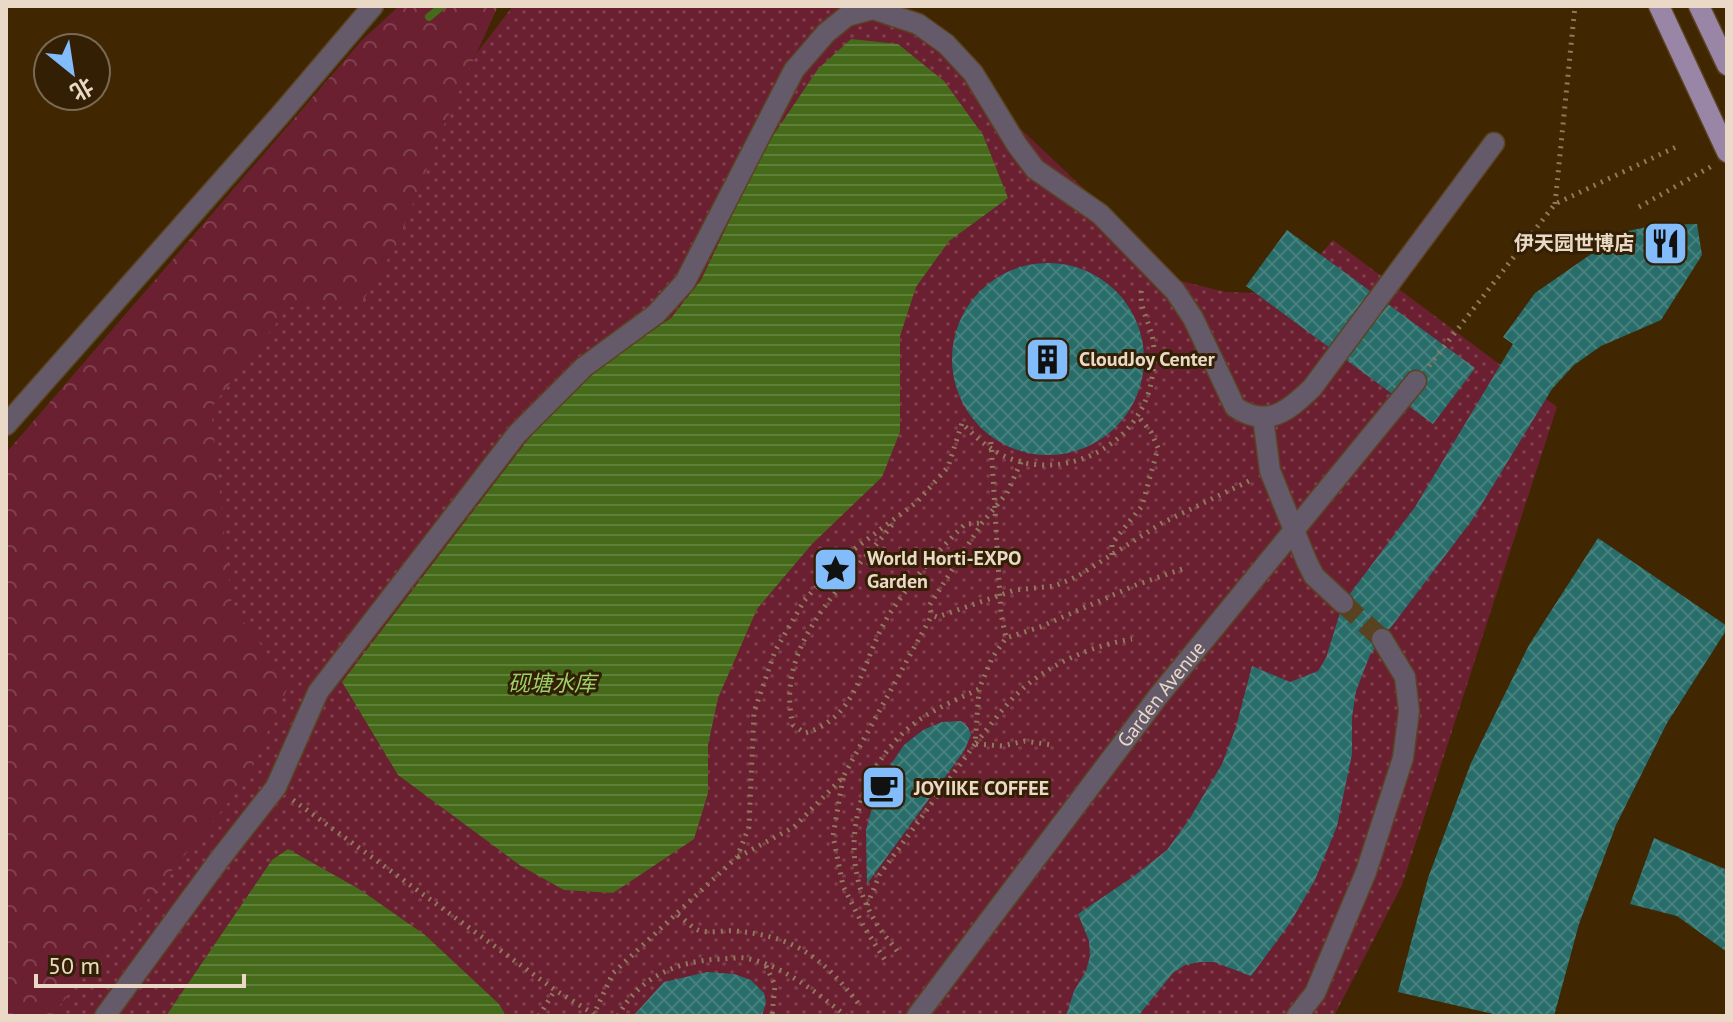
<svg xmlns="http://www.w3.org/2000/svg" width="1733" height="1022" viewBox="0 0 1733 1022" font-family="'PT Sans','Noto Sans SC',sans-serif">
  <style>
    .green { fill: url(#green-dots) }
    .forest { fill: url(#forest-crowns) }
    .water { fill: url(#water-rules) }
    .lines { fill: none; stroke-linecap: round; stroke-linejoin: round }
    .stream { stroke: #456a1a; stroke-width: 8 }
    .building { fill: url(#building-cross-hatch) }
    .minor-tunnel { stroke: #59421f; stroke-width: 20; stroke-dasharray: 20 10; stroke-linecap: butt }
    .minor-casing { stroke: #5b4321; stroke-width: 23 }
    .major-casing { stroke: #5b4321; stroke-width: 23 }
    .path { stroke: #8e7a5d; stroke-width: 5; stroke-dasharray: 2 6; stroke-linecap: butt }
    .minor { stroke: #645a6a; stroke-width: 20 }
    .major { stroke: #9986a7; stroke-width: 20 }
    .path-bridge { stroke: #8e7a5d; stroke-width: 5; stroke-dasharray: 2 6; stroke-linecap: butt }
    .labels { text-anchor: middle; stroke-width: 6; stroke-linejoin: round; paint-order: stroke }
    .poi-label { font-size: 20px; font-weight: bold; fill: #e9d9c6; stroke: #321f04; text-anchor: start }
    .street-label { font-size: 20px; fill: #e9d9c6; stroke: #321f04 }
    .water-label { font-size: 22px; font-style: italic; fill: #9cd169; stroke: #321f04 }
  </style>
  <defs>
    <pattern id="green-dots" width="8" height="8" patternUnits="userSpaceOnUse" patternTransform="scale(2)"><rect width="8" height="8" fill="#6b2031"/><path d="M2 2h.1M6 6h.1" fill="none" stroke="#80404d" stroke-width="1.8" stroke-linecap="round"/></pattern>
    <pattern id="forest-crowns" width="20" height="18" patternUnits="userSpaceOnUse" patternTransform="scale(2)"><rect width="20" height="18" fill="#6b2031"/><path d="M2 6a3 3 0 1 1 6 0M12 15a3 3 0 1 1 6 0" fill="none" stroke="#80404d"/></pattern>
    <pattern id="water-rules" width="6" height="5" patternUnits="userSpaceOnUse" patternTransform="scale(2)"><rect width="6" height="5" fill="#456a1a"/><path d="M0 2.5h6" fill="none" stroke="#607f3a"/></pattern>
    <pattern id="building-cross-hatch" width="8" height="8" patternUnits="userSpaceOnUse" patternTransform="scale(2)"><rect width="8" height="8" fill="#286d6a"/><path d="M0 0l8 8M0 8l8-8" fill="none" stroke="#47817e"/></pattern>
  </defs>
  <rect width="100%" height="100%" fill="#402702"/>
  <path class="green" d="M513,6H891L1181,281L1225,292L1286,294L1333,240L1557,407L1402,885L1334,1016H6L174,424L335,236Z"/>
  <path class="forest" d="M399,6H498L443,127L398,242L361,304L289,307L211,408L232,607L290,683L243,785L51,1016H6V453L361,41Z"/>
  <path class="water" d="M851,39L898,44L944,81L983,135L1008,198L949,241L916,287L900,336V432L882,477L812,544L757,609L718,698L708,745V793L694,839L613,893L564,890L521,866L398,775L342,682L530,437L559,394L671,318L701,280L764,149L818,69Z
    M288,849L359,889L425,935L499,1004L506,1016H166L272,860Z"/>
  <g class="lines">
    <path class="stream" d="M429,17L442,6"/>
  </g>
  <path class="building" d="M1697,224L1702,255L1661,320L1601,346L1574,365L1552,389L1472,520L1370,655L1356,691L1352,717V754L1337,826L1315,880L1290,923L1251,976L1214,962H1200L1185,965L1173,973L1138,1016H1066L1074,991L1086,971L1090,956L1089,941L1078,914L1134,876L1167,850L1190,818L1222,764L1236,727L1252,666L1290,682L1318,671L1326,658L1343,603L1415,507L1513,344L1503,337L1535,293L1623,232L1656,225Z
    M1287,230L1475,368L1433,424L1246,286Z
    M952 359a96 96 0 1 1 192 0a96 96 0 1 1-192 0Z
    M1598,538L1727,626V629L1667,723L1616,825L1579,924L1554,1016H1502L1398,992L1428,878L1471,763L1529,645Z
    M961,721L968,727L971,735L964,751L867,884L866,830L879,782L904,745L923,730L942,722Z
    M1654,838L1727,870V952L1677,916L1630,904Z
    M707,972L734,974L751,980L764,993L766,1002L762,1016H633L664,982Z"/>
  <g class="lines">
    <path class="minor-tunnel" d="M1343,603L1382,639"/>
    <defs>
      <g id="minor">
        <path d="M1263,417L1270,471L1307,562L1314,576L1343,603"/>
        <path d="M6,425L281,114L373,6"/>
        <path d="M105,1016L219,860L276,787L318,692L517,434L584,367L656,314L685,282L794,70L826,33L847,16L873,9L918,24L946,44L973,73L1017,145L1035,169L1100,214L1175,291L1193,318L1235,407C1267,429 1288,411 1312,388L1494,143"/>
        <path id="s1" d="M917,1016L1160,694L1416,381"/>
        <path d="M1297,1016L1315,993L1366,872L1403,758L1409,711L1405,677L1382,639"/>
      </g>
      <path id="major" d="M1659,6L1727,152
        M1699,6L1727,65"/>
    </defs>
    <use href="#minor" class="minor-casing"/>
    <use href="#major" class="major-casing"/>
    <path class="path" d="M1555,204L1575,6
      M1639,207L1712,166
      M1429,366L1555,204L1676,147
      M1021,462L1007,493L982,523L929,606L932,615L937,617L1015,590L1055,586L1078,576L1162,523L1251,480
      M892,525C847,583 773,643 793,725L805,733C859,718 862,660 887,618C909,583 936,553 965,524L981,523
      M1112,555V543L1142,506L1158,448L1151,432L1138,416
      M976,743C990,726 1004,706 1020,691C1051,663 1091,646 1132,639
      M976,744L1002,746L1025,741L1052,745
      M843,778L833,836L843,886L864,927L887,963
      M293,800L555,990L594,1014
      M738,857L794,827L843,777L932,615
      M867,905L880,874L975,744L979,690
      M678,915C684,919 691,927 698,930C708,934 724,930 735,931C794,936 822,957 858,1003
      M897,951C890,941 881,932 875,921C837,859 853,780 905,731C926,712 954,701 979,689L992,658L1006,638L1040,627L1136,585L1185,568
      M766,966L775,985L772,1016
      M539,1016L555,990
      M593,1016L613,973L737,857L749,827L754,712L775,651L804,601L841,559L917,502L948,467L962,423C977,439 994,454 1017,461C1076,478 1142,440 1152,378C1155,365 1155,349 1152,335C1148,320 1138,304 1142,288
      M618,1016C639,977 677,961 720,959C728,959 737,957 745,958C783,965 817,993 846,1016"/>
    <use href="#minor" class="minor"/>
    <use href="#major" class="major"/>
    <path class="path-bridge" d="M991,442L1001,614L1006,638"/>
  </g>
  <defs>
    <symbol id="restaurant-square" viewBox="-11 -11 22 22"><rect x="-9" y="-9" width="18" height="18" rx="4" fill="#82bcfa" stroke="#321f04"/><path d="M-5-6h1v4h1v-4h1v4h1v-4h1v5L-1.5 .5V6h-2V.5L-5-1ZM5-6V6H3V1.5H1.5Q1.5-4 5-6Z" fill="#111"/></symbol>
    <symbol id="building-square" viewBox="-11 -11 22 22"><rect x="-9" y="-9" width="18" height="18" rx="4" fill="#82bcfa" stroke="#321f04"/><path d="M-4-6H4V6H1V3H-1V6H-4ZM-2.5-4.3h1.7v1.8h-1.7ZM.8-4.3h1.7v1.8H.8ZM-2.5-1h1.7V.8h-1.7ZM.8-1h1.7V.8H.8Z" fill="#111"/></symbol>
    <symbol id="sight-square" viewBox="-11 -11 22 22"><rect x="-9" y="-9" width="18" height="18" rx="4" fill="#82bcfa" stroke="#321f04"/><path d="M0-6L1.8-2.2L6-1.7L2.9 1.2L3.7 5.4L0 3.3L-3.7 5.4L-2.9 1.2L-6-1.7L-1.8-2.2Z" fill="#111"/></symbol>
    <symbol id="cafe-square" viewBox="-11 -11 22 22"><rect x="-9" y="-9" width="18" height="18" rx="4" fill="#82bcfa" stroke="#321f04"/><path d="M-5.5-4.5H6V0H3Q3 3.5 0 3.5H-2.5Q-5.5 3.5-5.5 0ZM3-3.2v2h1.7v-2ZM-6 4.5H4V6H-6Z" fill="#111"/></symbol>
  </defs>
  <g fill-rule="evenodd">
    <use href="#restaurant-square" x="1640" y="218" width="51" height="51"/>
    <use href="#building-square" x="1022" y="334" width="51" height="51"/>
    <use href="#sight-square" x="810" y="544" width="51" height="51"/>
    <use href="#cafe-square" x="858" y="762" width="51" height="51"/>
  </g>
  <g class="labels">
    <g class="poi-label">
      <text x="1634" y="250" text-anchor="end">伊天园世博店</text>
      <text x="1079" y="366">CloudJoy Center</text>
      <text x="867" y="565">World Horti-EXPO<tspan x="867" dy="23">Garden</tspan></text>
      <text x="914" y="795">JOYIIKE COFFEE</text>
    </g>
    <g class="street-label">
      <text dy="7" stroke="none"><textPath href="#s1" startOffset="404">Garden Avenue</textPath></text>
    </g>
    <g class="water-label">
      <text x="552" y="691">砚塘水库</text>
    </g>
  </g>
  <rect width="1733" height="1022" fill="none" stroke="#e9d9c6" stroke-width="16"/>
  <g transform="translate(72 72) rotate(150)"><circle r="38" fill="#321f04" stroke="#7b6952" stroke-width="2"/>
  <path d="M0-6L14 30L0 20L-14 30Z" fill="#82bcfa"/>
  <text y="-12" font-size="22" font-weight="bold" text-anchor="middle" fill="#e9d9c6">北</text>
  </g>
  <path d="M36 974v12h208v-12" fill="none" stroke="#e9d9c6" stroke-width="4"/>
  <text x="48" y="974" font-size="24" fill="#e9d9c6" stroke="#321f04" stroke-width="6" paint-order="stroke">50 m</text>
</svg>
